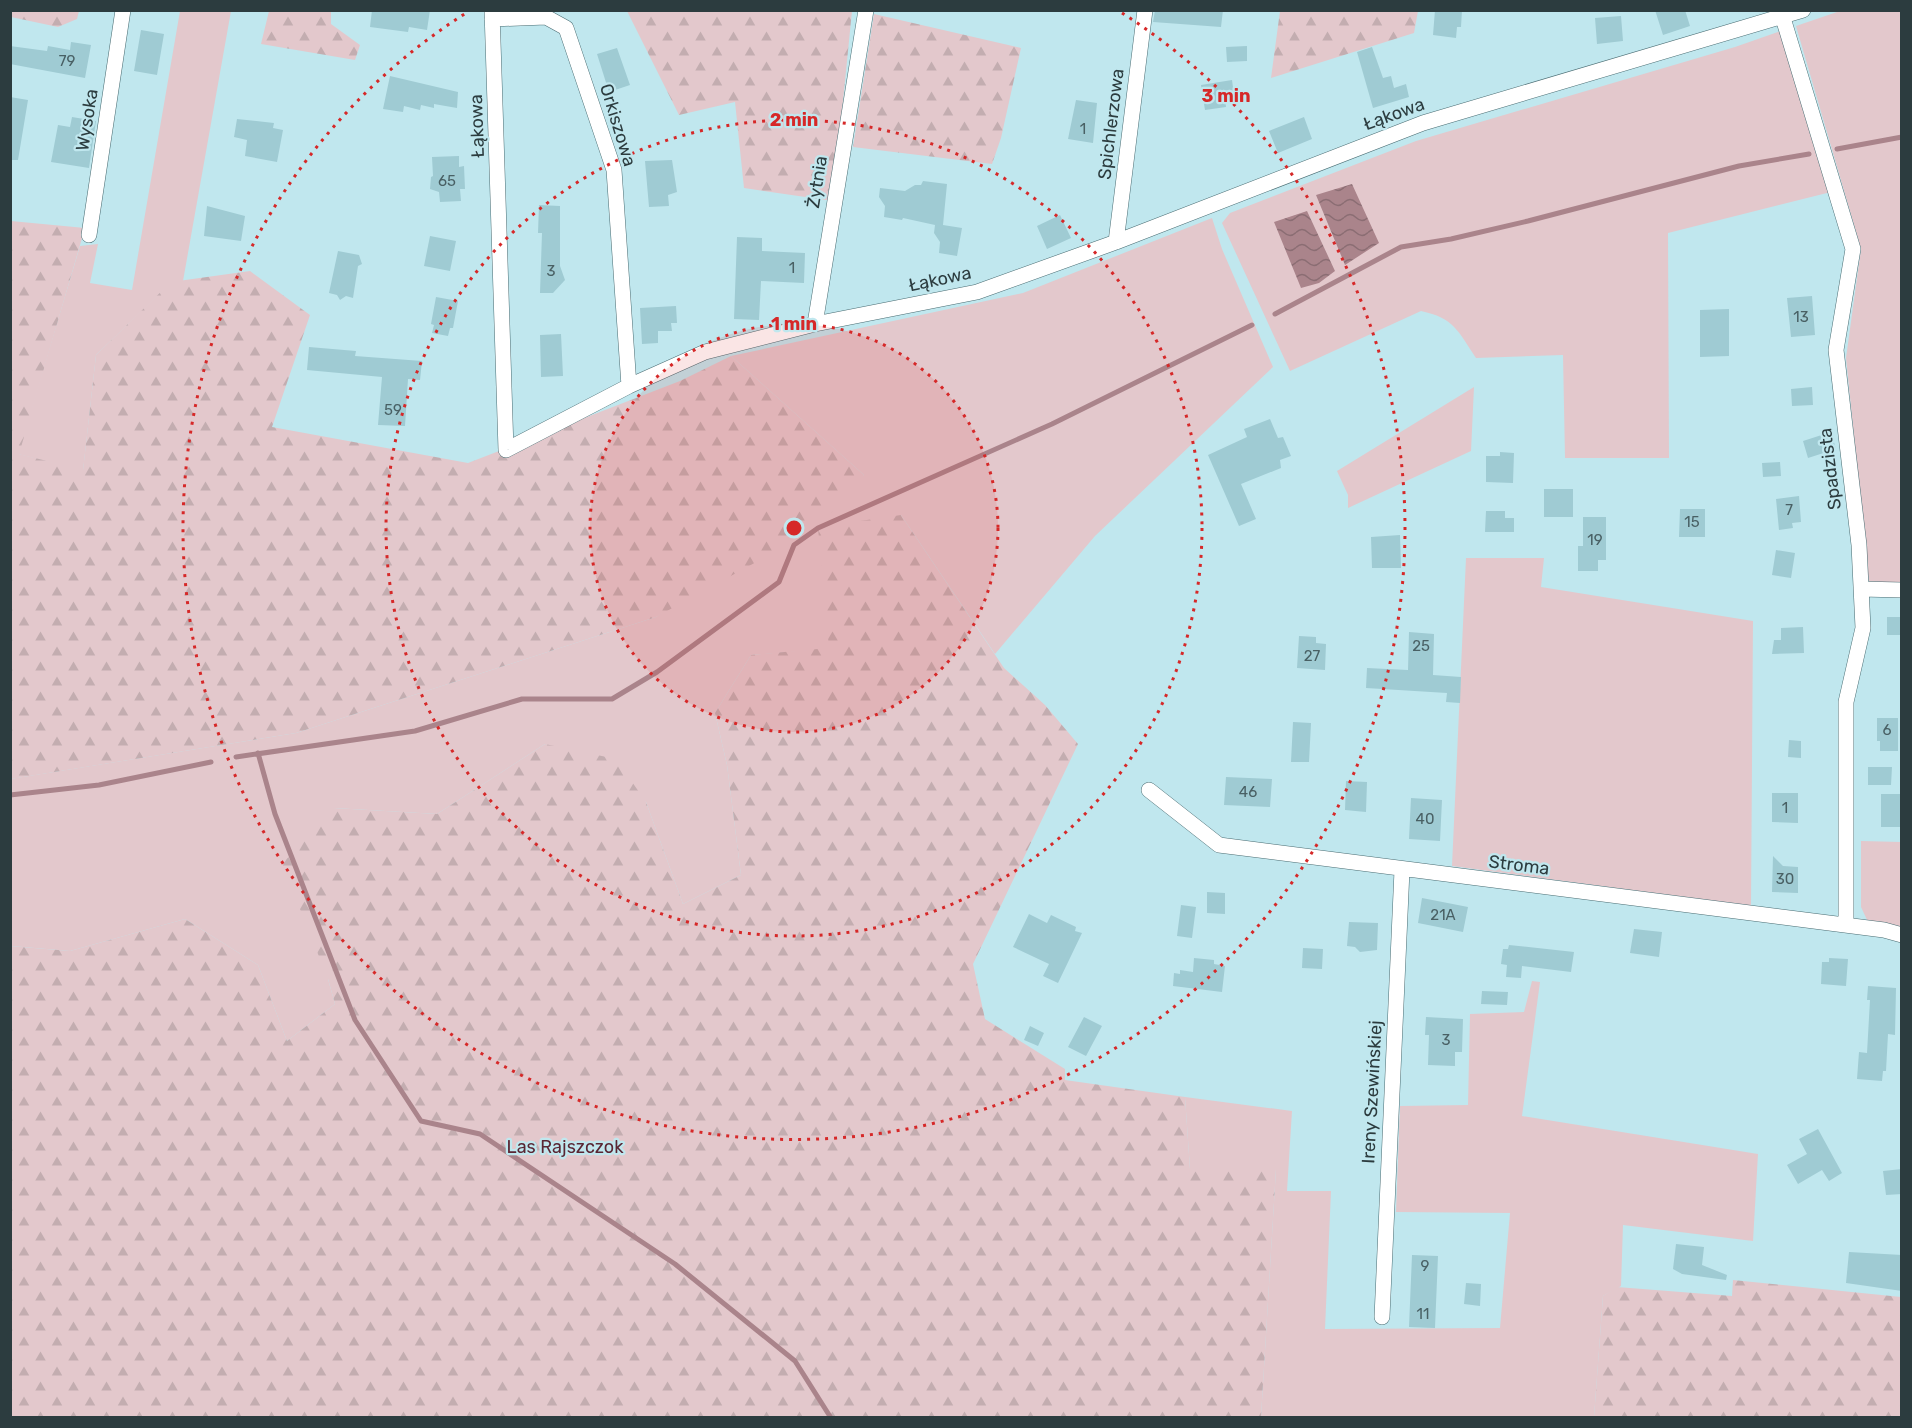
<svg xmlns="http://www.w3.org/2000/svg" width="1912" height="1428" viewBox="0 0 1912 1428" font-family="Rubik,sans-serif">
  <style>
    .green { fill: #e3c8cc }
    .forest { fill: url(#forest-firs) }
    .water { fill: url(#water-waves) }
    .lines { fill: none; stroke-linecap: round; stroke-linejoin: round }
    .stream { stroke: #aa848b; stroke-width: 5 }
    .building { fill: #9fcbd3 }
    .street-casing { stroke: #496c72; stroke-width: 16 }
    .street { stroke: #fff; stroke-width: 15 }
    .ring { fill: none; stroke: #d62828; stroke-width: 3; stroke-dasharray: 3 6 }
    .labels { text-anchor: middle; stroke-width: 4.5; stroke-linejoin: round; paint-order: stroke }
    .number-label { font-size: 15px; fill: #496064 }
    .street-label { font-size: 18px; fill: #2c3c3f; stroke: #c0e7ee }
    .park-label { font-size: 18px; fill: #5a2633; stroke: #c0e7ee }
    .centre { fill: #d62828; stroke: #c0e7ee; stroke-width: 3 }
    .ring-label { font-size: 18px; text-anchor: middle; font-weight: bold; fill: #d62828; stroke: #c0e7ee; stroke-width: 4.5; stroke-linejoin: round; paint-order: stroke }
  </style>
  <defs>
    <pattern id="forest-firs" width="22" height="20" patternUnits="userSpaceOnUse" patternTransform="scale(1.5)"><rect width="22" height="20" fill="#e3c8cc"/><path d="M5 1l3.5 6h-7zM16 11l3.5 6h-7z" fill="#c3adb0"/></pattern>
    <pattern id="water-waves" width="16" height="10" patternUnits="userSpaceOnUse" patternTransform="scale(1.5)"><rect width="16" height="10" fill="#aa848b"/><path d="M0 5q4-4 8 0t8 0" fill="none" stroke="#8b6d73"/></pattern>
  </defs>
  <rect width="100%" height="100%" fill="#c0e7ee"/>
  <path class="green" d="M180,11H231L183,281L171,283L96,355L83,471L18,454L80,246L98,244L90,283L132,290Z
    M1840,11H1901V584L1869,583L1846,358L1861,249L1796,26Z
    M1781,31L1831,192L1668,233L1669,458H1565L1563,355L1476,358C1458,331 1454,318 1421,311L1290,371L1222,223L1230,213L1416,141L1735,47Z
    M1212,218L1222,249L1273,367L1095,536L995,654L901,515L829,649L751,655L715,713L727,765L741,875L683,904L646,802L545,744L437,814L334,808L328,979L335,1004L287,1041L258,965L185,919L70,951L11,946L10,779L296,733L656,617L864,475L731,356L1023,293Z
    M1474,387L1471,451L1348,508V495L1337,471Z
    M1466,558H1544L1541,587L1753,621L1751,906L1452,866Z
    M1861,841L1901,842V927L1868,922L1861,907Z
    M1532,981L1540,982L1522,1116L1758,1154L1753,1241L1623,1225L1621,1286L1603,1296L1594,1417H1261L1276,1169H1190L1185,1097L1292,1111L1287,1191H1331L1325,1329L1500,1328L1510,1213L1396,1212L1400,1106L1468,1105L1470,1014L1524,1012Z"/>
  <path class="forest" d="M11,10H79V11L77,19L58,27L11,17Z
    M331,10V24L360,45L355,60L261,44L269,11Z
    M624,11H852L833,201L744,188L735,102L679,115L627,11Z
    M1280,11V10L1418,11L1414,33L1271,78Z
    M874,14L1021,48L1001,138L992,164L853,147Z
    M11,221L85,228L19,454L83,470L96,355L171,282L250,271L310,315L272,427L468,463L680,381L731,356L864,475L819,527L901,515L1004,668L1045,705L1078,744L973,964L985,1019L1065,1069V1080L1185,1097L1190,1169H1276L1261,1417H11L10,946L70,951L185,919L258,965L287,1041L335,1004L328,979L282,864L334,808L437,814L545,744L616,759L646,802L683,904L741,875L727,765L715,713L751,655L829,648L818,528L656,617L296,733L11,779Z
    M1733,1280L1901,1297V1417H1594L1603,1296L1617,1287L1732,1296Z"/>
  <path class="water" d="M1352,184L1379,243L1345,265L1316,195Z
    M1307,211L1335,271L1319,283L1301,288L1274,222Z"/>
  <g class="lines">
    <path class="stream" d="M1837,149L1902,137
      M1275,314L1401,247L1451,239L1528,221L1739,166L1809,154
      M258,753L275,814L355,1020L421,1121L480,1134L675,1264L795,1361L831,1418
      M236,757L415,731L522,699H612L657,672L779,582L794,545L818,528L1052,424L1252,325
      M10,795L99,785L211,762"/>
  </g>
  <path class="building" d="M372,10H430L427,30L409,27L408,32L370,27Z
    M1155,10H1223L1221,27L1153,22Z
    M1435,10H1462L1461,27H1457L1456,38L1433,35Z
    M1655,10H1685L1690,26L1663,35Z
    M1621,16L1623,41L1597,44L1595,18Z
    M141,30L164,34L157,75L134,71Z
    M71,42L91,45L85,78L10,64V46L47,51L48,46L70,50Z
    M1247,46V61L1227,62L1226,47Z
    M1372,47L1383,78L1391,76L1394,88L1406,84L1409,97L1373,108L1357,52Z
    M617,48L630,85L609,92L597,54Z
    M390,76L458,92L457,108L434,104V108L421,105L420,110L404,106L403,112L383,109Z
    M1232,80L1234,95L1225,96L1226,107L1205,110L1201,85Z
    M10,97L28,100L18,160H10Z
    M1076,100L1097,103L1093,143L1068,139Z
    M72,117L96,121L89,168L51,162L58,125L70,127Z
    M1304,117L1312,139L1278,153L1269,131Z
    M237,119L274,123L273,128L283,130L277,162L245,156L247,140L234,137Z
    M459,156V167L464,166L465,189H460L461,201L440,202L439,192L430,189L431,177L433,176L432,157Z
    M672,160L677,192L668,195L669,206L649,207L645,161Z
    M923,181L947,184L943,225L962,228L957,256L939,253L940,242L934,233L935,225L903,218L902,220L884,217L885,206L879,197L880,188L905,191L915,185H921Z
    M539,205L560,206V266L565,280L553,293H540L542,233H538Z
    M207,206L245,216L241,241L204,236Z
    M1060,215L1071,238L1047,249L1037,226Z
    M430,236L456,241L450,271L424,266Z
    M737,237L762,238V251L805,253L804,283L761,281L759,320L734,319Z
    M338,251L359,255L362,264L358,266L353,298L346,296L340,300L337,295L329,293Z
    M1812,296L1815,335L1791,337L1787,298Z
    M436,297L458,301L453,328H450L448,336L432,333L434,325L431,324Z
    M676,306L677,323H671L672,331H658V343L642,344L640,308Z
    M1729,309V356L1700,357V310Z
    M561,334L563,376L541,377L540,335Z
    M309,347L356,351L355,356L422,361L420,380L408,379L405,426L378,425L382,377L307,370Z
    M1812,387L1813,405L1792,406L1791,389Z
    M1270,419L1278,438L1283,437L1291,456L1280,460L1281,468L1241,484L1256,519L1239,526L1208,455L1247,437L1244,429Z
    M1831,432L1836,449L1808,458L1803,441Z
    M1500,452L1514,453L1513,483L1486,482V456H1500Z
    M1780,462L1781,476L1763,477L1762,463Z
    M1544,489H1573V517H1544Z
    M1799,496L1801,522L1792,523L1793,528L1779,530L1776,499Z
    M1680,509H1705V537H1679Z
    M1486,511H1505V518H1514V532H1485Z
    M1583,517H1606V560H1598V571H1578V546H1583Z
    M1400,535L1401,568H1372L1371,537Z
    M1776,550L1795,553L1791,578L1772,575Z
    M1887,617H1902V635H1887Z
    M1803,627L1804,653L1772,654L1774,640H1781V628Z
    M1409,632L1434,634L1433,675L1461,677L1460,703L1446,702L1447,693L1366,688L1367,668L1408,670Z
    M1299,636L1316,637V643L1326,644L1325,670L1297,668Z
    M1877,718H1898V751H1880V741H1877Z
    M1293,722L1311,723L1309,762H1291Z
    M1789,740L1801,741V758L1788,757Z
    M1868,767H1892L1891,785H1868Z
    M1226,777L1272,779L1270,807L1224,805Z
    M1346,781L1367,782L1366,812L1345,810Z
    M1772,793H1798V823L1772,822Z
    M1881,794H1902V827H1881Z
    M1411,798L1442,800L1440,841L1409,839Z
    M1773,856L1783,866L1798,867V893L1772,892Z
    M1207,892L1225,893V914L1207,913Z
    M1422,898L1468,907L1463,932L1418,923Z
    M1181,905L1196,907L1192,938L1177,936Z
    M1029,914L1047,923L1051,915L1076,927L1075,931L1082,933L1058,983L1043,976L1049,964L1013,947Z
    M1349,922L1378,923L1377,950L1360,952L1355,947L1347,946Z
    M1634,929L1662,932L1659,957L1630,953Z
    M1509,945L1574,952L1571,972L1522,966L1521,978L1506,977L1507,965L1501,964L1503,949H1508Z
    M1303,948L1323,949L1322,969L1302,968Z
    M1194,958L1214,960V964L1225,966L1222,992L1173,986L1174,973L1180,974V970L1193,972Z
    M1829,958L1848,959L1846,986L1821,984L1822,962H1829Z
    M1868,986L1896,988L1895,1035L1888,1034L1886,1071H1883L1882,1081L1857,1079L1859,1052L1867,1053L1870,1000H1867Z
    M1482,991L1508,992L1507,1005L1481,1004Z
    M1084,1017L1102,1026L1086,1056L1068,1047Z
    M1426,1017L1463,1019L1462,1052H1455V1066L1428,1065L1429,1035H1425Z
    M1030,1026L1044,1033L1038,1046L1024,1040Z
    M1818,1129L1842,1173L1829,1181L1822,1170L1798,1184L1787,1165L1807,1154L1799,1139Z
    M1902,1169V1194L1886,1195L1883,1171Z
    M1676,1244L1704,1247L1702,1265L1727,1275L1726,1280L1682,1274L1673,1269Z
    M1849,1252L1902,1255V1291L1846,1283Z
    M1412,1255L1438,1256L1435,1328L1409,1327Z
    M1466,1283L1481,1284L1480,1306L1464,1304Z"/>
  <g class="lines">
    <defs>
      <path id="street" d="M492,10L506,450L629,386L705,352L815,324L977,292L1116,242L1423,123L1803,10
        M1783,18L1853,249L1836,350L1859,545L1863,628L1846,702V925
        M492,19L546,17L566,28L614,170L629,386
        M89,235L123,10
        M1116,242L1145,10
        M815,324L866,10
        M1861,589L1902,590
        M1149,790L1219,845L1884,930L1902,935
        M1382,1317L1402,870"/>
    </defs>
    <use href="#street" class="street-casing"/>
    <use href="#street" class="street"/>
  </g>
  <circle cx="794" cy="528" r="204" fill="#d62828" fill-opacity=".12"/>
  <g class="ring">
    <circle cx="794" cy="528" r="204"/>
    <circle cx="794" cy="528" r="408"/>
    <path d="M1122 13A611 611 0 1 1 466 13"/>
  </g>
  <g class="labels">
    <g class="number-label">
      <text x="67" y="66">79</text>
      <text x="1083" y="134">1</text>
      <text x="447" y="186">65</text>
      <text x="792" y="273">1</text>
      <text x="551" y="276">3</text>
      <text x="1801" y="322">13</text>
      <text x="393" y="415">59</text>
      <text x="1789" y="515">7</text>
      <text x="1692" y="527">15</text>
      <text x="1595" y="545">19</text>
      <text x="1421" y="651">25</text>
      <text x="1312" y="661">27</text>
      <text x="1887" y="735">6</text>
      <text x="1248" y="797">46</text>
      <text x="1785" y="813">1</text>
      <text x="1425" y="824">40</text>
      <text x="1785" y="884">30</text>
      <text x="1443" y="920">21A</text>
      <text x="1446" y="1045">3</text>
      <text x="1425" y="1271">9</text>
      <text x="1423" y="1319">11</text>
    </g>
    <g class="street-label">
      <text transform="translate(1394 114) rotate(-20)" y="6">Łąkowa</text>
      <text transform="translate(87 120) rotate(-81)" y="6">Wysoka</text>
      <text transform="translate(1111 124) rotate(-83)" y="6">Spichlerzowa</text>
      <text transform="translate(618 125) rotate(73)" y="6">Orkiszowa</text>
      <text transform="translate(477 126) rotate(-92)" y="6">Łąkowa</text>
      <text transform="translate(817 182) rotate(-81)" y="6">Żytnia</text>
      <text transform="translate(940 279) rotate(-12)" y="6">Łąkowa</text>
      <text transform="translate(1830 469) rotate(-97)" y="6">Spadzista</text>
      <text transform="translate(1519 865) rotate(7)" y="6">Stroma</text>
      <text transform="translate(1372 1092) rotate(-87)" y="6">Ireny Szewińskiej</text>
    </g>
    <g class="park-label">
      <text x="565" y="1153">Las Rajszczok</text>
    </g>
  </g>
  <circle cx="794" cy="528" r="9" class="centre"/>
  <g class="ring-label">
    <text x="1226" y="102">3 min</text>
    <text x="794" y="126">2 min</text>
    <text x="794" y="330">1 min</text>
  </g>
  <rect width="1912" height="1428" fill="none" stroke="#2c3c3f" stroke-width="24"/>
</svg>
